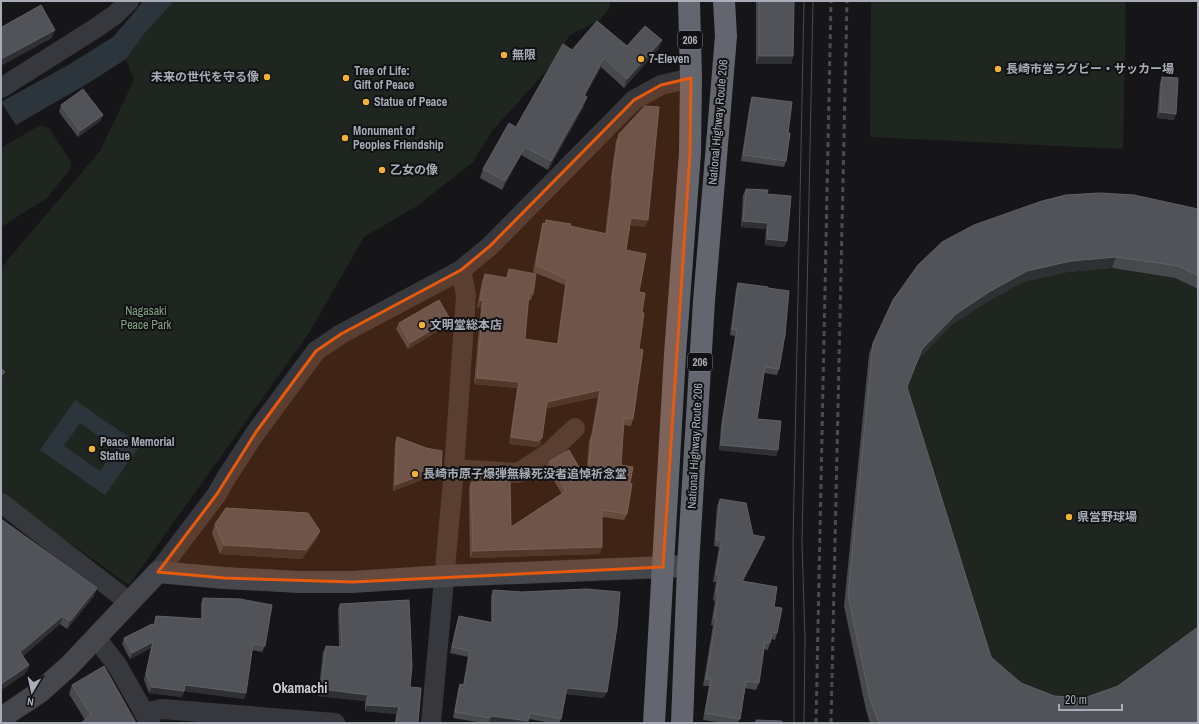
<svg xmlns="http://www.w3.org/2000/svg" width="1199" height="724" viewBox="0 0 1199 724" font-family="'Archivo Narrow','Noto Sans JP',sans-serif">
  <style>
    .green { fill: #1e261f }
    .water { fill: #2c353c; fill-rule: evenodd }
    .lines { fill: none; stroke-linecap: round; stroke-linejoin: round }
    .street { stroke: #37383d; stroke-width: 20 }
    .secondary { stroke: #45474d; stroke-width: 22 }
    .highway { stroke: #63666e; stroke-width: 22 }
    .tram { stroke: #4a4c52; stroke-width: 1 }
    .rail { stroke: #4a4c52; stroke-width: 3; stroke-dasharray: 5 4; stroke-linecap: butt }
    .wall { fill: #47494d }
    .shaded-wall { fill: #2f3033 }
    .building { fill: #525359; stroke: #5f6168 }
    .marked { fill: #e8590c; fill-opacity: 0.2; stroke: #e8590c; stroke-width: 3; stroke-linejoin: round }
    .poi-dot { fill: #f2b134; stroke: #111113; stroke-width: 1.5 }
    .labels { text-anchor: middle; stroke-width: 4; stroke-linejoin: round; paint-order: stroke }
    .shield { fill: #111113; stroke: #7b7e86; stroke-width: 1 }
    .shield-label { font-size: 11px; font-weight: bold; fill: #a8adb8 }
    .poi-label { font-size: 12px; font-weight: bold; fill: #a8adb8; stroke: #111113; text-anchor: start }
    .street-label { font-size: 12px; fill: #a8adb8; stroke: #111113 }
    .park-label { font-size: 12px; fill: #7fa381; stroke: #111113 }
    .quarter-label { font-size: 14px; font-weight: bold; fill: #c9ccd4; stroke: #111113 }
  </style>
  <rect width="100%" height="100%" fill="#161618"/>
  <path class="green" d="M174,1H611L609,8L600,20L570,35L549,68L492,131L473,162L417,206L364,237L309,333L129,585L1,494V268L100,151L134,80L126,59L145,33Z
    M871,1H1126L1123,149L870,137Z
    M40,125L49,128L71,162V168L47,198L1,227V148Z
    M1112,268L1175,278L1198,289V635L1113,698L1080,709L987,668L903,398L918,360L951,325L985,303L1023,282L1067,272Z"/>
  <path class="water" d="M143,1H174L145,33L126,59L87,84L16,125L1,102L70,64L113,37L132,15Z
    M75,400L140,445L105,495L40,450ZM80,423L116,449L100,471L64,446Z"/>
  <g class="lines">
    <path class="street" d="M1,88L96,28L116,14L129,1
      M454,469L518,473L550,452L575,428
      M1,503L129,602
      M158,572L217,494L226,478L256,432L316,351L341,334L461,270L490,246L634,100L661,85L691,78
      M96,638L117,665L150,723
      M144,713L162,709L335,723
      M431,723L454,469L466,295L461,270"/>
    <path class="secondary" d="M1,718L40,692L69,666L158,572L224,578L299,582H352L445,576L688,566"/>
    <path class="highway" d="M654,723L675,354L690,153L691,78L689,1
      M682,723L688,566L704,301L726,36L724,1"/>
    <path class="tram" d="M794,723V639L793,544L804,1
      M804,723L805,639L802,543L813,1"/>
    <path class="rail" d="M816,723L831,1
      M831,723L847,1"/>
  </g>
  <path class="wall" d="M756,1H794L793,56L791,64H756Z
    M627,46L659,48L624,88L601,67L585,96L584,106L548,170L521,155L502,190L480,178L483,169L516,127L572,50Z
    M1162,77L1174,120L1157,118L1160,83Z
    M752,97L786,161L784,167L741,161L750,103Z
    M61,105L103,115L100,121L78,137L59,112Z
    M619,134L645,227L630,225L626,250L639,292L642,313L633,419L631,426L624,425L621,465L630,483L627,514L624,520L602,517L600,554L470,558L469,488L471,482L511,527L562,494L546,468L549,462L586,478L589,441L591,436L598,397L546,408L540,445L536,447L509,444L517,388L474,384L481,306L477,308L482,281L485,274L506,278L509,269L533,294L531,300H528L525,339L557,344L565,285L533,272L541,230L543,223L545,224L546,220L570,226L605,234L611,185H610L616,141Z
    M746,189L767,194L787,241L784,247L765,245L766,229L741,227L743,195Z
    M1198,209V289L1175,278L1112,268L1067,272L1023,282L985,303L951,325L918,360L907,387L991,657L1021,683L1054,696L1198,723H870L866,710L844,606L869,354L873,343Z
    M738,283L779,369L777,375L764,373L757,419L778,450L776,456L719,450L721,426L735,336L730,335L736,289Z
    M399,323L448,325L408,349L396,329Z
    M397,437L426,448L438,479L427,478L393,491L395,443Z
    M720,499L753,535L762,544L743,581L774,607L777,633L775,640L771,639L768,650L764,649L759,683L756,690L745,688L740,719L738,723H724L703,720L709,686H703L713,625H711L715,601L713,600L716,582H713L719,547L714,546L717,506Z
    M1,519L97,588L94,596L67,629L60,624L23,656L29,665L26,673L1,690Z
    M215,524L320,531L316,540L302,559L220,554L212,533Z
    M493,590L604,698L566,694L561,719L559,723H551L529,719L528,723H498L489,722V723H483L453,718L458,690L460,684L463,685L468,657L450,653L457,622L459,616L491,622V596Z
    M203,598L265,646L262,652L252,650L244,699L184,691L182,697L149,693L144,680L151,648L130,659L122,644L124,638L154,625V622L156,616L201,619V604Z
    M340,604L410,687L418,723H395L396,714L365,711V701L318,696L323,652L326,646L339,647L338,610Z
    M72,685L136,723L85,720L69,694Z"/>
  <path class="shaded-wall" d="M55,30L52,38L1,66V59Z
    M662,40L659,48L624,88L627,79Z
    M759,56H793L791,64H756Z
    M604,58L601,67L581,104L584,95Z
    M587,97L584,106L548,170L551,161Z
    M1160,112L1176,114L1174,120L1157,118Z
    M103,115L100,121L78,137L80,131Z
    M525,147L521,155L502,190L505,181Z
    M612,178H613L611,185H610Z
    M631,218L648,220L645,227L629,225Z
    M743,221L768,223L766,229L741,227Z
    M767,239L787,241L784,247L765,245Z
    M1116,257L1112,268L1067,272L1023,282L985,303L951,325L918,360L903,398L922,349L956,314L989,292L1027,271L1071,261Z
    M483,299L481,306L477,308L480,301Z
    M450,319L448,325L408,349L410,343Z
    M5,372L2,378L1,379V375Z
    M477,378L519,382L517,388L474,384Z
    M600,390L598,397L545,409L547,402Z
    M511,437L542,438L540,445L536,447L509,444Z
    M721,445L778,450L776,456L719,450Z
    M430,472L441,473L438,479L427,478L393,491L395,485Z
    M320,531L316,540L302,559L220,554L224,545Z
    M765,537L762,544L740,588L742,581Z
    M602,547L600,554L470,558L473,551Z
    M97,588L94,596L67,629L70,621Z
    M63,616L60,624L17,661L20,652Z
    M153,642L151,648L130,659L132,653Z
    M29,665L26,673L1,690V684Z
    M185,685L246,693L244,699L184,691L182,697L149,693L152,687Z
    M567,688L607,692L604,698L565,694Z
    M321,689L368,695L365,701L318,696Z
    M367,705L399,707L396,714L365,711Z
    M491,716L528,721V723H498L489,722Z"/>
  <path class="building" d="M759,1H794L793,56H759Z
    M41,5L55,30L1,59V24L2,27Z
    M597,21L627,46L645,26L662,40L627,79L604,58L584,95L587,97L551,161L525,147L505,181L483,169L509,123L516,127L563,44L572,50Z
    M1162,77L1178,78L1176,114L1160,112Z
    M83,89L103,115L80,131L61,105Z
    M752,97L792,102L788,133H790L786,161L743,155Z
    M645,106L659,107L648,220L631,218L626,250L646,254L639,292L645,293L642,313H644L639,349L643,350L633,419L624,418L621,465L633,467L630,483L632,484L627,514L602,510V547L473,551L471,482L510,481L511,527L566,491L549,462L550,461L569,450L587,481L592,435H593L600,390L547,402L542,438L538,441L511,437L519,382L477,378L483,299L480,301L485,274L507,278L509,269L536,274L533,294L529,293L525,339L558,344L567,279L536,265L543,223L545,224L546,220L571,224L570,226L607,234L613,178H612L619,134Z
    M746,189L768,190L767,194L791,196L787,241L767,239L768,223L743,221Z
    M1099,193L1134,195L1198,209V276L1179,266L1116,257L1071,261L1027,271L989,292L956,314L922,349L907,387L991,657L1021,683L1054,696L1084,698L1118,686L1198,627V723H879L870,699L848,595L873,343L893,300L918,265L942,242L974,225L1042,201L1066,195Z
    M738,283L768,287V288L789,291L785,335L779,369L765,367L757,419L781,421L778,450L721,445L723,420L737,330L732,329Z
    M439,300L450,319L410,343L399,323Z
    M1,368L5,372L1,375Z
    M397,437L426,448L442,451L441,473L430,472L395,485Z
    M720,499L746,503L753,535L765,537L742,581L777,587L774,607L782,608L777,633L772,632L770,643L765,642L759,683L746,681L740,719L705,713L711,680L706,679L716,618H714L718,594L716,593L719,575H716L722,540H716Z
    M226,508L308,513L320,531L306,550L224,545L215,524Z
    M1,519L97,588L70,621L63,616L20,652L29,665L1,684Z
    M587,589L620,592L617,627L607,692L567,688L561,719L530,713L528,721L491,716L490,718L455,712L460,684L464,685L470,651L452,647L459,616L493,623V590L522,592Z
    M203,598L240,599L272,605L265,646L253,644L246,693L185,685L184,691L152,687L146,674L153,642L132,653L124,638L152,624L155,625L156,616L203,619Z
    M409,600L412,666L410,687L421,688L418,723H396L399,707L367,705L368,695L321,689L326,646L342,647L340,604Z
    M104,666L136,723H81L91,715L72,685Z
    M756,720L782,721V723H756Z"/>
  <path class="marked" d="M691,78L690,153L663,567L352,582L224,578L158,572L217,494L256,432L316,351L341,334L461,270L490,246L634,100L661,85Z"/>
  <g class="poi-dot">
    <circle cx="504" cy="55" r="4"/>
    <circle cx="641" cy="59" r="4"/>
    <circle cx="998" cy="69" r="4"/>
    <circle cx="267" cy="77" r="4"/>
    <circle cx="346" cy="78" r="4"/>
    <circle cx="366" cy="102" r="4"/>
    <circle cx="345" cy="138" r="4"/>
    <circle cx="382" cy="170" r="4"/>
    <circle cx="422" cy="325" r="4"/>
    <circle cx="92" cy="449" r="4"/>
    <circle cx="415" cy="474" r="4"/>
    <circle cx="1069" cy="517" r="4"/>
  </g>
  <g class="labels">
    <g class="shield">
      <rect x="678" y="31" width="24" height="18" rx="3"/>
      <rect x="688" y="353" width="24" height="18" rx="3"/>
    </g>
    <g class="shield-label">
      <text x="690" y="44">206</text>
      <text x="700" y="366">206</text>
    </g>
    <g class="poi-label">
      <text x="512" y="59">無限</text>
      <text x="649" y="63">7-Eleven</text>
      <text x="1006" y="73">長崎市営ラグビー・サッカー場</text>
      <text x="354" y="75">Tree of Life:<tspan x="354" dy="14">Gift of Peace</tspan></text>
      <text x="259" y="81" text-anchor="end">未来の世代を守る像</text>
      <text x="374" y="106">Statue of Peace</text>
      <text x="353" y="135">Monument of<tspan x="353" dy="14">Peoples Friendship</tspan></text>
      <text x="390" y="174">乙女の像</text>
      <text x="430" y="329">文明堂総本店</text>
      <text x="100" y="446">Peace Memorial<tspan x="100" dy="14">Statue</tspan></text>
      <text x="423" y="478">長崎市原子爆弾無縁死没者追悼祈念堂</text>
      <text x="1077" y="521">県営野球場</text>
    </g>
    <g class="street-label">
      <text transform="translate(718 122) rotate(-85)" y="4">National Highway Route 206</text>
      <text transform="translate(695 446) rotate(-87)" y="4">National Highway Route 206</text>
    </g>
    <g class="park-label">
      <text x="146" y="315">Nagasaki<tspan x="146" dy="14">Peace Park</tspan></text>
    </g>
    <g class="quarter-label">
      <text x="300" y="693">Okamachi</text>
    </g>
  </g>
  <rect width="1199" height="724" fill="none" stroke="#a8adb8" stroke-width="4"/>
  <g transform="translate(32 692) rotate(189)" stroke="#111113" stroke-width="3" paint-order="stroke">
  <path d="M0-3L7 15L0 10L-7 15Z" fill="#a8adb8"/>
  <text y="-6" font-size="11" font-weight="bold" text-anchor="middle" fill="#a8adb8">N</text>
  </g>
  <path d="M1059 704v6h63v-6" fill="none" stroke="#a8adb8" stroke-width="2"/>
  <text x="1065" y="704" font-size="12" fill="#a8adb8" stroke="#111113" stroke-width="3" paint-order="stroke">20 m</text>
</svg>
